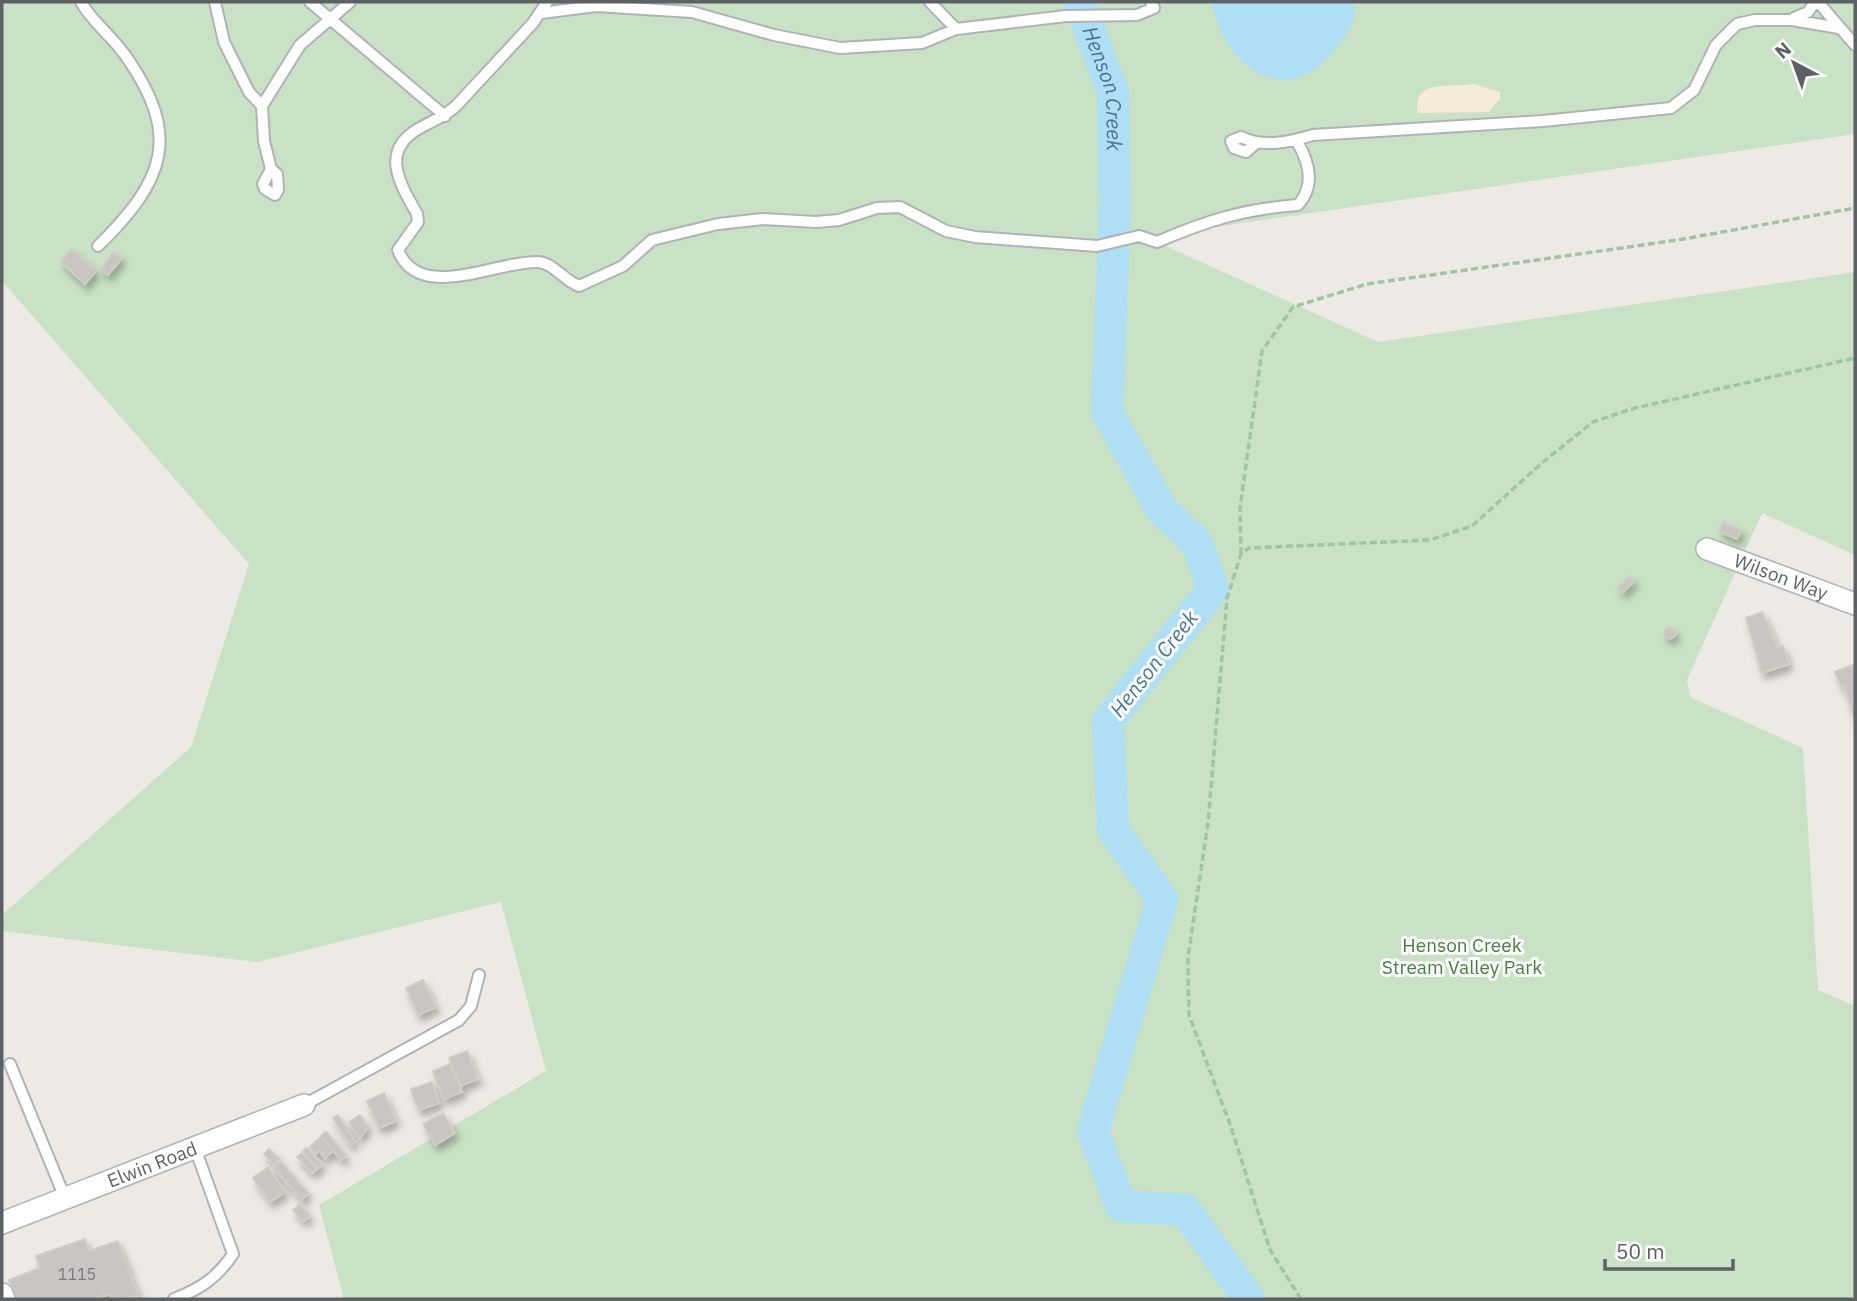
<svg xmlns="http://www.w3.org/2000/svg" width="1857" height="1301" viewBox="0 0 1857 1301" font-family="'IBM Plex Sans',sans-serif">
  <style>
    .green { fill: #c9e1c5 }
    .sand { fill: #f6ebd8 }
    .water { fill: #afdff4 }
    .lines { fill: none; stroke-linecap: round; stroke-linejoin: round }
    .river { stroke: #afdff4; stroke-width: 32 }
    .building { fill: #c9c5c2; stroke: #d1ccc4; stroke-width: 2; filter: url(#shadow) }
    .service-casing { stroke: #b0b3b6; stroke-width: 14 }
    .minor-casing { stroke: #b0b3b6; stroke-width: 24 }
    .path { stroke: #a1c4a6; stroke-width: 3.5; stroke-dasharray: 7 3.5; stroke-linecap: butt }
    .service { stroke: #fff; stroke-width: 10 }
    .minor { stroke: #fff; stroke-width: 21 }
    .labels { text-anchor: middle; stroke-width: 6; stroke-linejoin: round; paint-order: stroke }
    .number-label { font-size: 16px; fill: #787a7c }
    .street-label { font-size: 19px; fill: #5d6164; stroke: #fff }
    .park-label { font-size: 19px; fill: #467f40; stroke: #fff }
    .water-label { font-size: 21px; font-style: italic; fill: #477793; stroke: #fff }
  </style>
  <defs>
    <filter id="shadow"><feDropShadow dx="3.5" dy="6" stdDeviation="3.5" flood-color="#0004"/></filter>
  </defs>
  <rect width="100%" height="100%" fill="#edeae5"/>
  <path class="green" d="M2,2H1855V134L1146,237L1378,342L1855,272V555L1762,513L1687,680L1690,697L1803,748L1818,990L1855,1006V1299H344L319,1205L546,1071L501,902L257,962L2,931V915L191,747L249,564L2,281Z"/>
  <path class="sand" d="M1473,84L1500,92V99L1489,112L1418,113C1412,78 1451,88 1473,84Z"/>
  <path class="water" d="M1212,2H1355C1354,9 1354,16 1352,23C1348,35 1338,46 1330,55C1282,112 1221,60 1212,2Z"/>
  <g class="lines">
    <path class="river" id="s1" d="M1079,2L1113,92L1115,205L1107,412L1162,510L1197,543L1213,589L1108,721L1113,830L1162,899L1093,1131L1121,1206L1185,1210L1249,1299"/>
  </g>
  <path class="building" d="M72,249L96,271L85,284L61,262Z
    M114,252L122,258L108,275L101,269Z
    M1723,522L1741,530L1737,539L1719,531Z
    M1630,576L1634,581L1623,592L1618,587Z
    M1762,612L1778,648L1783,646L1789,664L1762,673L1746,618Z
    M1664.5 633a5.5 5.5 0 1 1 11 0a5.5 5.5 0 1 1-11 0Z
    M1855,664V721L1844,685L1841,686L1835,672Z
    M423,980L436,1007L418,1015L406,988Z
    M467,1051L478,1079L460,1086L449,1058Z
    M450,1064L462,1092L444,1099L433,1071Z
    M432,1082L439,1103L419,1110L411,1089Z
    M384,1093L396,1121L379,1128L367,1101Z
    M443,1113L455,1133L435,1145L423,1124Z
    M338,1115L355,1142L350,1145L333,1118Z
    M360,1115L368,1127L360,1138L349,1122Z
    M326,1132L346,1156L341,1160L321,1136Z
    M322,1136L333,1151L325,1158L319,1150L315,1154L310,1147Z
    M307,1148L322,1164L318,1168L303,1151Z
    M269,1149L279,1159L274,1164L264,1154Z
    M302,1153L317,1169L312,1173L297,1157Z
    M281,1162L308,1193L302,1200L274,1168Z
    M268,1167L285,1192L270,1202L253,1178Z
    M300,1204L310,1216L303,1221L293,1210Z
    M85,1239L89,1251L118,1241L138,1296L112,1299L110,1294L94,1299H16L9,1280L40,1268L36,1256Z"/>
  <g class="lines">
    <defs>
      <path id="service" d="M81,2C92,22 112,36 125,55C183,137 164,181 98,246
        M215,2L224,42L249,92L262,106L264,141L271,169L263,184L265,189L275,195L278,190L277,174L271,169
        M310,2L445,116
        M547,2L533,23L456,106C444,117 432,121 418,129C379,152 401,185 417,214L418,222L398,250C419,304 498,260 538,262C554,263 564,281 579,286L623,266L652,240L718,224L763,219L816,222L839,220L877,208L900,207L946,231L975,237L1097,246L1139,236L1157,242C1206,221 1243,209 1298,205C1316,185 1309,161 1296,140
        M930,2L956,29L1066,16L1137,15L1154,8L1151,2
        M1818,2L1855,45
        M541,13L596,6L692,12L774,35L840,48L922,43L956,29
        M1794,18L1808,12L1815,2
        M262,106L300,45L350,2
        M1255,144L1246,152L1234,148L1231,141L1241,137C1263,148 1290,142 1313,135L1543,121L1671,108L1694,90L1716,45L1737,24L1755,20H1792L1839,28
        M10,1064L65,1198
        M304,1105L459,1020L471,1006L479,975
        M174,1299C200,1289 217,1278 233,1254L195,1148"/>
      <g id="minor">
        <path id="s2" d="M1707,549L1855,604"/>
        <path id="s3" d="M2,1223L304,1105"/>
        <path d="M2,1294L4,1299"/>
      </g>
    </defs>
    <use href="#service" class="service-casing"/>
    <use href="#minor" class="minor-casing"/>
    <path class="path" d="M1241,554L1240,508L1262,351L1293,307L1367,284L1678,240L1855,208
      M1301,1299L1270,1250L1231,1127L1189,1015L1188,957L1208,823L1227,598L1241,554L1249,548L1430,540L1472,526L1543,462L1593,422L1631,409L1855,358"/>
    <use href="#service" class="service"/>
    <use href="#minor" class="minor"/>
  </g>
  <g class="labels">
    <g class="number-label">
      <text x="77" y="1280">1115</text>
    </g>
    <g class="street-label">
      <text dy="7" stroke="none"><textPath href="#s2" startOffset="79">Wilson Way</textPath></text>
      <text dy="7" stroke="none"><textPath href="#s3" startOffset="161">Elwin Road</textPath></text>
    </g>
    <g class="park-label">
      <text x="1462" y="952">Henson Creek<tspan x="1462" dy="22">Stream Valley Park</tspan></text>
    </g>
    <g class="water-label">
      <text dy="7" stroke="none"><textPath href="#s1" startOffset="91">Henson Creek</textPath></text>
      <text transform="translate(1154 664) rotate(-52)" y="7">Henson Creek</text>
    </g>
  </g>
  <rect width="1857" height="1301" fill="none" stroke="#5d6164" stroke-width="7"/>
  <g transform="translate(1794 63) rotate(319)" stroke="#ffffff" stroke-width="5" paint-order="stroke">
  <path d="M0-5L12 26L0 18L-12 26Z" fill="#5d6164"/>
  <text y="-10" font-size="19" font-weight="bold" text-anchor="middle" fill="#5d6164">N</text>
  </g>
  <path d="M1605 1259v10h128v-10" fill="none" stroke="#5d6164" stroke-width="3.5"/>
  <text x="1616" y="1259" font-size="21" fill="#5d6164" stroke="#ffffff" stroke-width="5" paint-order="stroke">50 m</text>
</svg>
